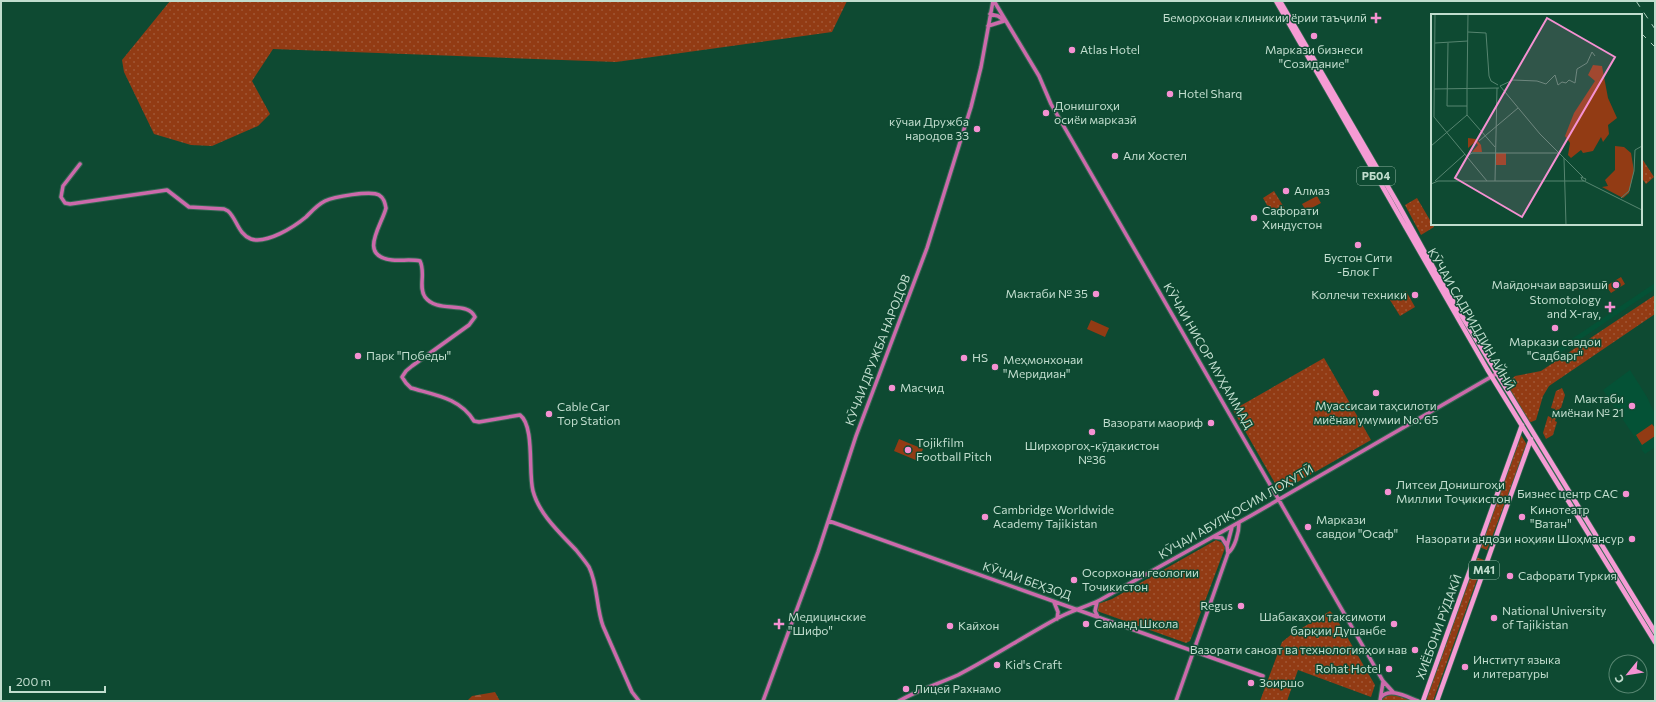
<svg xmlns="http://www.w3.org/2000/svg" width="1656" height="702" viewBox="0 0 1656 702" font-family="Commissioner,sans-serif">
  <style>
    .built { fill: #045236 }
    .grass { fill: url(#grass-dots) }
    .forest { fill: url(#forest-firs) }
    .garden { fill: #923b14 }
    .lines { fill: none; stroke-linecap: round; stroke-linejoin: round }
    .secondary-casing { stroke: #326751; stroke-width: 5.5 }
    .highway-casing { stroke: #326751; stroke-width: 6 }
    .secondary { stroke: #cc6aab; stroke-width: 3.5 }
    .highway { stroke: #f59bd4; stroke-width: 4.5 }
    .rail { stroke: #aecdbe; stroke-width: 1; stroke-dasharray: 7 7; stroke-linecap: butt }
    .poi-dot { fill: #f591d2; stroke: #0e4a32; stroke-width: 1.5 }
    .labels { text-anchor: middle; stroke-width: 3; stroke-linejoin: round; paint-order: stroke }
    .shield { fill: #0e4a32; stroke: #8bb19f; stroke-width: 1 }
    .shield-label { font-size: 11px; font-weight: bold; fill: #c1ddce }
    .poi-label { font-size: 12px; fill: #c1ddce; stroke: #0e4a32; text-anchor: start }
    .street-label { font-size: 12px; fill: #c1ddce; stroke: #0e4a32 }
    .inset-road { fill: none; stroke: #568570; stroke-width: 1 }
    .view { fill: #f591d2; fill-opacity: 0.15; stroke: #f591d2; stroke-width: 2 }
    .inset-edge { fill: none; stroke: #c1ddce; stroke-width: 2 }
  </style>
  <defs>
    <pattern id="grass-dots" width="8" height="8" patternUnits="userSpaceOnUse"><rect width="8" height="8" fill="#923b14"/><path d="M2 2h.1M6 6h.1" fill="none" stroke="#a05735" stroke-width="1.8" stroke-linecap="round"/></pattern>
    <pattern id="forest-firs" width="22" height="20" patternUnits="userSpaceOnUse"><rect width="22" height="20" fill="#923b14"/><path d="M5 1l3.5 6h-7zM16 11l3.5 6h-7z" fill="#a05735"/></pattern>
  </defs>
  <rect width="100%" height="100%" fill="#0e4a32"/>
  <path class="built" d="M1655,283V289L1551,359L1548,355Z
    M1630,370L1647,397L1655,414V447L1645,454L1641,449L1642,448L1603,390Z"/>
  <path class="grass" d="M170,1H847L832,32L616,62L273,49L252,81L270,114L258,126L212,146L191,145L154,134L124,72L122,60Z
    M1641,157L1654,177L1646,184L1641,177Z
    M1274,191L1285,209L1273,216L1263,198Z
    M1417,198L1434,227L1421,235L1405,205Z
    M1406,291L1415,307L1400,316L1390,300Z
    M1655,295V314L1549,386L1543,396L1536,420L1531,422L1527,420L1509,390L1507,384L1515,376L1541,371Z
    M1324,358L1371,440L1280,492L1233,410Z
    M1562,388L1565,395L1561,408H1560L1559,411L1555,410L1557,404L1555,409L1551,408L1556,391Z
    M1548,416L1552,418L1551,423L1553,417L1556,418L1555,421L1557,422L1553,435L1546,439L1543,433Z
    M1521,435L1527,445L1487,550L1479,547Z
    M1216,540L1223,543L1225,548L1190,641L1186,643L1097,611L1096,608L1098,604L1112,599Z
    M1476,557L1484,560L1433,701L1425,699Z
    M1330,611L1335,616L1375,685L1371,697L1298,670L1287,701H1260L1282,642L1292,634Z
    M1393,694L1412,701H1381L1386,695Z"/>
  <path class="forest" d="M495,692L500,701H467L472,696Z"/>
  <path class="garden" d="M1317,196L1321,203L1306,211L1302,204Z
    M1621,277L1625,284L1611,293L1606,286Z
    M1091,320L1109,328L1105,337L1087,329Z
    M1652,424L1655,428V436L1642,445L1636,435Z
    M899,439L923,449L918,461L894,451Z"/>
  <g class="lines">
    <defs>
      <path id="secondary" d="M994,1L1039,76L1051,104L1383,681L1394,693
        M990,14L998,16L1005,21
        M988,26L1004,21
        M80,164L63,186L61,197L65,203L70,204L167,190L189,207L224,209L228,211C237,219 238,234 251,239C267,244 294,227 306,217C312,211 317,205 325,201C333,197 371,190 379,195C384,198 385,203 386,208C382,225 357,256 392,260C401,261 411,259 420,261C426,273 418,287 425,297C437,314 468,300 475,317L469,325L412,366L406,371L402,377L406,383L411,388C435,395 460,398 474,421L479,422L520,415C535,426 528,473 533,491C539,514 560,533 576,550C580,555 585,561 589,567C598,585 596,607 603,626L632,692L639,701
        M829,521L1263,676
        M1214,537L1222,538L1227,546
        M1228,553L1227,546L1232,527
        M1054,602L1058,612L1057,619
        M1097,602L1095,611L1098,617
        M1381,697C1390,687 1407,697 1418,701
        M763,701L818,552L856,436L927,248L971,107L981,67L993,1
        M899,701C918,690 938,684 958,675C991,658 1023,637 1056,619C1070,611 1086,607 1100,600L1252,515L1496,374
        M1176,701L1228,553C1235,548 1239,532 1239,523
        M1380,701L1383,682"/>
      <path id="highway" d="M1276,1L1487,369L1655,642
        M1280,1L1398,204L1443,285L1655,632
        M1423,701L1522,425
        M1437,701L1531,439"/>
    </defs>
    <use href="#secondary" class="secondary-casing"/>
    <use href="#highway" class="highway-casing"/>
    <use href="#secondary" class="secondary"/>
    <use href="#highway" class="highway"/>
    <path class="rail" d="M1636,1L1655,29
      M1641,33L1655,47"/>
  </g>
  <g class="poi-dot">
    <path d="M1374 12h4v4h4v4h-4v4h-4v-4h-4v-4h4z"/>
    <circle cx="1314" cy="36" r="4"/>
    <circle cx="1072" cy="50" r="4"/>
    <circle cx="1170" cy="94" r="4"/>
    <circle cx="1046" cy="113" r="4"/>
    <circle cx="977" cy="129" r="4"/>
    <circle cx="1115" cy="156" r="4"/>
    <circle cx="1286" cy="191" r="4"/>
    <circle cx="1254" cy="218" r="4"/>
    <circle cx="1358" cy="245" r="4"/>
    <circle cx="1616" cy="285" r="4"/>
    <circle cx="1096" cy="294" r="4"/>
    <circle cx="1415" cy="295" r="4"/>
    <path d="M1608 301h4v4h4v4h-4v4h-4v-4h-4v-4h4z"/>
    <circle cx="1555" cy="328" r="4"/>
    <circle cx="358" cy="356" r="4"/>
    <circle cx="964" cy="358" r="4"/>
    <circle cx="995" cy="367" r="4"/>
    <circle cx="892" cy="388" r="4"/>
    <circle cx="1376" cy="393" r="4"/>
    <circle cx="1632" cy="406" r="4"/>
    <circle cx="549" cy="414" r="4"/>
    <circle cx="1211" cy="423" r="4"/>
    <circle cx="1092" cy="432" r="4"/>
    <circle cx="908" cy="450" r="4"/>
    <circle cx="1388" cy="492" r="4"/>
    <circle cx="1626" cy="494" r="4"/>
    <circle cx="985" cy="517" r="4"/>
    <circle cx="1522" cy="517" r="4"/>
    <circle cx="1308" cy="527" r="4"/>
    <circle cx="1632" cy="539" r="4"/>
    <circle cx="1510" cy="576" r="4"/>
    <circle cx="1074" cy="580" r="4"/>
    <circle cx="1241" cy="606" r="4"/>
    <circle cx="1494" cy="618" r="4"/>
    <path d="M777 618h4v4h4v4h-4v4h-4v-4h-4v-4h4z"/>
    <circle cx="1086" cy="624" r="4"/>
    <circle cx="1394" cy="624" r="4"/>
    <circle cx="950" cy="626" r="4"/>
    <circle cx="1415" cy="650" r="4"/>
    <circle cx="997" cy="665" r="4"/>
    <circle cx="1465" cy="667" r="4"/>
    <circle cx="1389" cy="669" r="4"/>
    <circle cx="1251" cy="683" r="4"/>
    <circle cx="906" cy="689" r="4"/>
  </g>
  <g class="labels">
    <g class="shield">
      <rect x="1357" y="167" width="38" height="18" rx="3"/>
      <rect x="1469" y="561" width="30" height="18" rx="3"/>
    </g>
    <g class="shield-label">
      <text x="1376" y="180">РБ04</text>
      <text x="1484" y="574">M41</text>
    </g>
    <g class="poi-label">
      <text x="1367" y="22" text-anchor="end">Беморхонаи клиникии ёрии таъҷилӣ</text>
      <text x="1080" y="54">Atlas Hotel</text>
      <text x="1314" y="54" text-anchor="middle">Маркази бизнеси<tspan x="1314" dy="14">"Созидание"</tspan></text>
      <text x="1178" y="98">Hotel Sharq</text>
      <text x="1054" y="110">Донишгоҳи<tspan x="1054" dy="14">осиёи марказӣ</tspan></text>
      <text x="969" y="126" text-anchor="end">кӯчаи Дружба<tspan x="969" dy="14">народов 33</tspan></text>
      <text x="1123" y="160">Али Хостел</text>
      <text x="1294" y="195">Алмаз</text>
      <text x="1262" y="215">Сафорати<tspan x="1262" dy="14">Хиндустон</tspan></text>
      <text x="1358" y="262" text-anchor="middle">Бустон Сити<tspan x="1358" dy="14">-Блок Г</tspan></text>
      <text x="1608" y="289" text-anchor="end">Майдончаи варзишӣ</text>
      <text x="1088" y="298" text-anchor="end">Мактаби № 35</text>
      <text x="1407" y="299" text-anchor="end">Коллечи техники</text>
      <text x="1601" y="304" text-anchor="end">Stomotology<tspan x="1601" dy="14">and X-ray,</tspan></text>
      <text x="1555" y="346" text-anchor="middle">Маркази савдои<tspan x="1555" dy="14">"Садбарг"</tspan></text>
      <text x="366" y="360">Парк "Победы"</text>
      <text x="972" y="362">HS</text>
      <text x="1003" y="364">Меҳмонхонаи<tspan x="1003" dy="14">"Меридиан"</tspan></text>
      <text x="900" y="392">Масҷид</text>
      <text x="1624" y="403" text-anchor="end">Мактаби<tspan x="1624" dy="14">миёнаи № 21</tspan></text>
      <text x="1376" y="410" text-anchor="middle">Муассисаи таҳсилоти<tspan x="1376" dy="14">миёнаи умумии No. 65</tspan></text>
      <text x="557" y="411">Cable Car<tspan x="557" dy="14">Top Station</tspan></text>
      <text x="1203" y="427" text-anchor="end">Вазорати маориф</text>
      <text x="916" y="447">Tojikfilm<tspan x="916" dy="14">Football Pitch</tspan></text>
      <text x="1092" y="450" text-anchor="middle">Ширхоргоҳ-кӯдакистон<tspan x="1092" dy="14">№36</tspan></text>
      <text x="1396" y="489">Литсеи Донишгоҳи<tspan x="1396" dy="14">Миллии Тоҷикистон</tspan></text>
      <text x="1618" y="498" text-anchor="end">Бизнес центр САС</text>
      <text x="993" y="514">Cambridge Worldwide<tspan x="993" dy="14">Academy Tajikistan</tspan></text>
      <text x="1530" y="514">Кинотеатр<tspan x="1530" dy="14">"Ватан"</tspan></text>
      <text x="1316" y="524">Маркази<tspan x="1316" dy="14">савдои "Осаф"</tspan></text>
      <text x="1624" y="543" text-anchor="end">Назорати андози ноҳияи Шоҳмансур</text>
      <text x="1082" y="577">Осорхонаи геологии<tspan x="1082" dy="14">Точикистон</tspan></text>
      <text x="1518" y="580">Сафорати Туркия</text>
      <text x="1233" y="610" text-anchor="end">Regus</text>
      <text x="1502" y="615">National University<tspan x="1502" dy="14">of Tajikistan</tspan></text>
      <text x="788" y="621">Медицинские<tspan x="788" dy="14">"Шифо"</tspan></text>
      <text x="1386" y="621" text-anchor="end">Шабакаҳои таксимоти<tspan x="1386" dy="14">барқии Душанбе</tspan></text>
      <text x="1094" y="628">Саманд Школа</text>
      <text x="958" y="630">Кайхон</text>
      <text x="1407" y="654" text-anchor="end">Вазорати саноат ва технологияҳои нав</text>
      <text x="1473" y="664">Институт языка<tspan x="1473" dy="14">и литературы</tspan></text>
      <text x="1005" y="669">Kid's Craft</text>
      <text x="1381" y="673" text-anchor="end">Rohat Hotel</text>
      <text x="1259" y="687">Зоиршо</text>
      <text x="914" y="693">Лицей Рахнамо</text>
    </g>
    <g class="street-label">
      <text transform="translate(1471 319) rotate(60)" y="4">КӮЧАИ САДРИДДИН АЙНӢ</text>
      <text transform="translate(878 350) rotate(-69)" y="4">КӮЧАИ ДРУЖБА НАРОДОВ</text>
      <text transform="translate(1208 356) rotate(60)" y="4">КӮЧАИ НИСОР МУҲАММАД</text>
      <text transform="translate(1236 512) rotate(-30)" y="4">КӮЧАИ АБУЛҚОСИМ ЛОҲУТӢ</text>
      <text transform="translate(1027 581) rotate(19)" y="4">КӮЧАИ БЕҲЗОД</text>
      <text transform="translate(1439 627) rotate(-70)" y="4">ХИЁБОНИ РӮДАКӢ</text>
    </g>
  </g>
  <g transform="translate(1431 14)">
    <rect width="211" height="211" fill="#0e4a32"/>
    <path d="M162,51L171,52L177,84L186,104L177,111L178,120L172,128L170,123L162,137L152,139L150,136L140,144L137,141L139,129L134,122L143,99L164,67L157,61ZM37,124L45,125L50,131L51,138H41L47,131L44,128L37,134ZM65,139H75V151H65Z" fill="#923b14"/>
    <path d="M184,132L193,133L200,139L203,157L198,179L192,184L171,173L177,172L174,166L184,156Z" fill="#923b14"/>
    <path class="inset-road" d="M4,0L3,103L56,167M37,18L55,19L58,62L60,67L67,71M4,29L37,27M17,29L16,92H36M127,71L131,68L135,69L138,66L144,69L146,55L156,49L161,38L164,42M69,72L82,66L106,67L115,70L124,61L127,71M69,72L109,120L152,163M36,74V101L64,133M36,74L37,0M3,75L68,74M48,127L87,94M0,132L36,101M36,142L41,139H127M133,144L135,211M4,167L34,140M64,167L66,74M154,167L155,165L150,163L151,166L211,196M0,170L7,167H153M190,184L198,177L203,157L204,136L211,132"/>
    <path class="view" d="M116,4L184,43L91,203L24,164Z"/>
    <rect width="211" height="211" class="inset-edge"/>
  </g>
  <rect width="1656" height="702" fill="none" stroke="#c1ddce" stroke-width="4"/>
  <g transform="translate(1628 674) rotate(240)"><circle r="19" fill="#0e4a32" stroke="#568570"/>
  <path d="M0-3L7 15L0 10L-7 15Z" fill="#f591d2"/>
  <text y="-6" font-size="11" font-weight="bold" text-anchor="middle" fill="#c1ddce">С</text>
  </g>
  <path d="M10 686v6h95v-6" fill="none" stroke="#c1ddce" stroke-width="2"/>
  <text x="16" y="686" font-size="12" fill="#c1ddce" stroke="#0e4a32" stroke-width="3" paint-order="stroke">200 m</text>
</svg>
